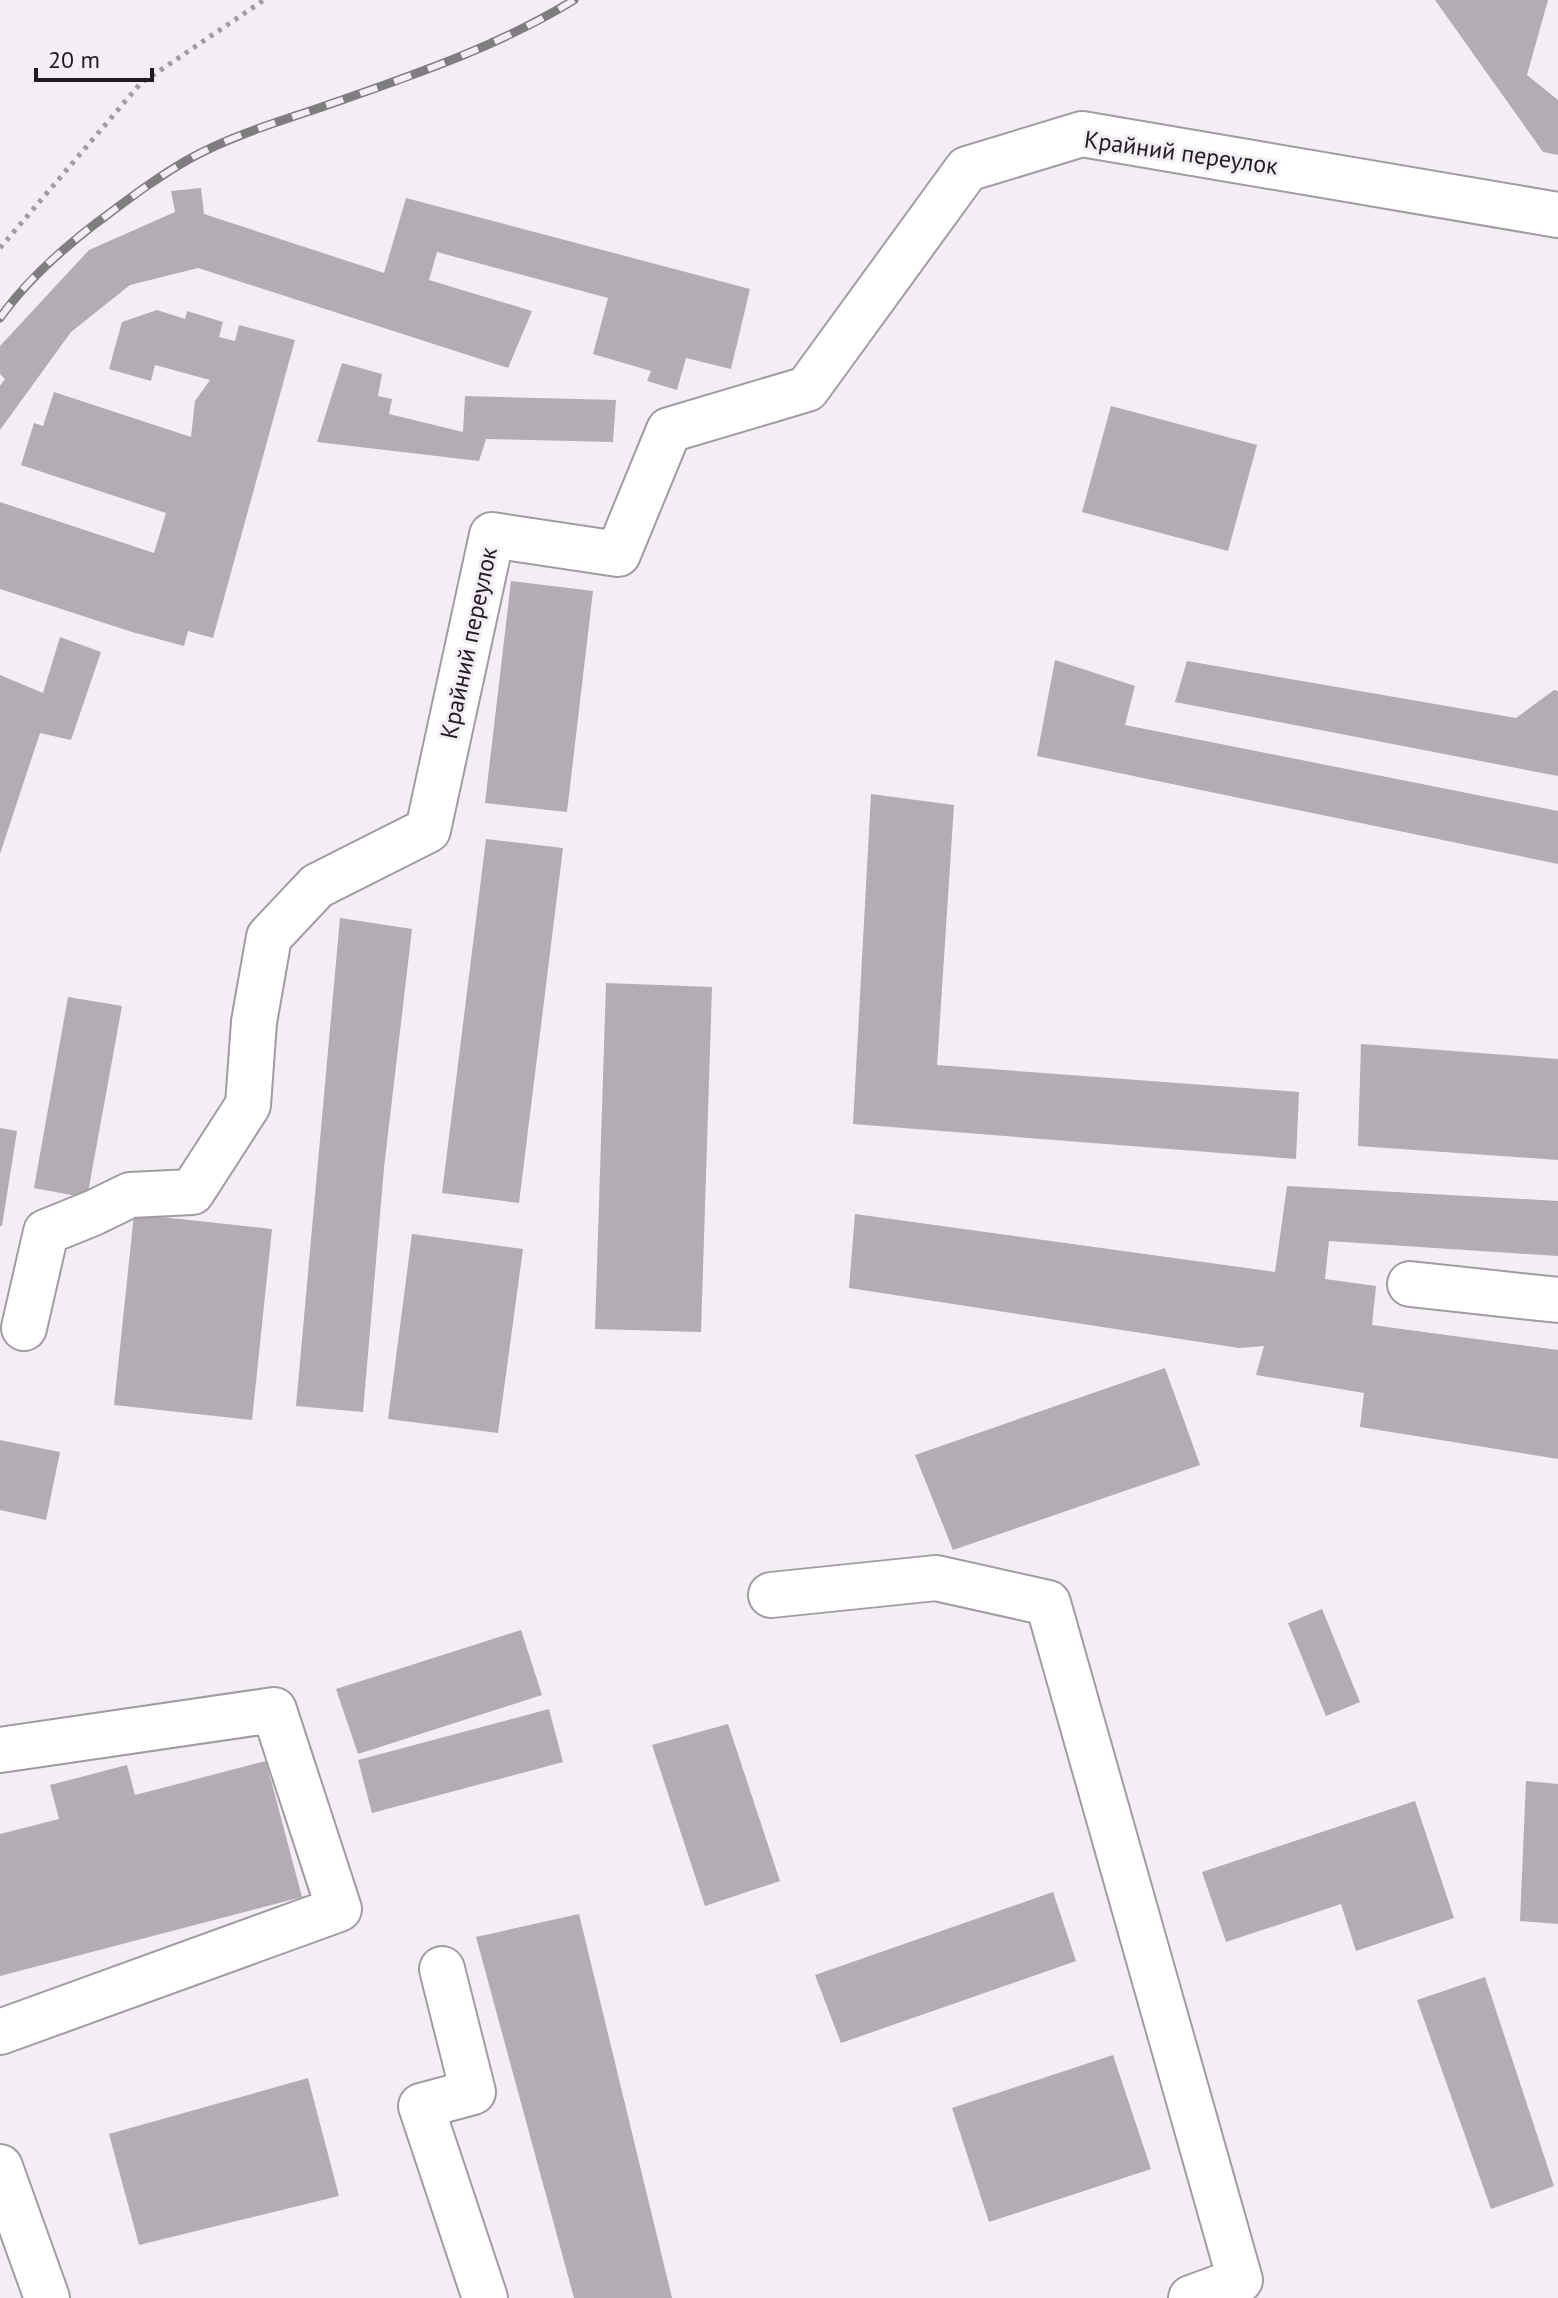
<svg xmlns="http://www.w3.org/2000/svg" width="1558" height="2298" viewBox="0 0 1558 2298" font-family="'PT Sans',sans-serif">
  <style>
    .building { fill: #b1adb3 }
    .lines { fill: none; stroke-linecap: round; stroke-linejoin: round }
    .minor-casing { stroke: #a09ca2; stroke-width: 48 }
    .path { stroke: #a09da2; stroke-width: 5; stroke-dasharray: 4 6; stroke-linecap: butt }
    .minor { stroke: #fff; stroke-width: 44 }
    .rail-casing { stroke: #807d81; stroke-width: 9 }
    .rail { stroke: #f2eef4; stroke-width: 6; stroke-dasharray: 18; stroke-linecap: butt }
    .labels { text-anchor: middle; stroke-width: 6; stroke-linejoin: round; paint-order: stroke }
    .street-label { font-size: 24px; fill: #1f1d20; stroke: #f2eef4 }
  </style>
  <rect width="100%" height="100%" fill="#f2eef4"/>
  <path class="building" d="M1435,0H1548L1527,75L1558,100V155L1543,152Z
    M201,188L204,214L384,273L406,198L750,289L731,369L686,358L677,390L647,381L651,371L593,354L608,298L437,252L429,280L532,311L508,368L198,268L130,285L71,332L0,430V386L5,379L0,374V346L89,250L175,212L171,191Z
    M157,310L185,319L187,311L223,322L219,337L235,341L239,325L295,340L213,638L188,631L184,646L132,632L0,589V502L154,553L166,513L21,465L34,423L43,426L54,392L191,437L195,401L210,380L155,365L151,381L109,369L122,322Z
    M342,363L382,374L378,396L392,399L389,414L463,432L465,396L616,400L613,442L486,439L479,461L317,442Z
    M1111,406L1257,445L1228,551L1082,512Z
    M511,581L593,591L567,812L485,803Z
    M60,637L101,652L71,740L40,733L0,854V675L43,693Z
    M1055,660L1135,686L1125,725L1558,811V864L1037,756Z
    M1187,661L1516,718L1554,690L1558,691V776L1175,702Z
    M871,794L954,805L937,1065L1299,1092L1296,1159L853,1124Z
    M486,839L563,848L519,1203L442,1193Z
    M340,918L412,929L384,1168L363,1412L296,1406Z
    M606,983L712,987L701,1332L595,1329Z
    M68,997L122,1006L87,1198L34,1188Z
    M1361,1044L1558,1059V1160L1358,1146Z
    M0,1128L17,1131L2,1226H0Z
    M1287,1186L1558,1201V1256L1329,1241L1325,1279L1376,1286L1372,1325L1558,1350V1459L1360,1427L1364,1393L1256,1375L1264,1346L1239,1348L849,1288L855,1214L1275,1272Z
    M134,1214L272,1229L252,1420L114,1405Z
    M412,1234L523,1249L498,1433L388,1419Z
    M1165,1368L1200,1465L953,1550L915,1455Z
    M0,1440L60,1452L46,1520L0,1510Z
    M1322,1609L1360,1702L1326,1716L1288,1623Z
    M521,1630L542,1695L358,1754L336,1689Z
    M549,1709L563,1762L372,1813L358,1760Z
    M728,1724L780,1881L705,1906L652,1745Z
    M266,1761L302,1897L0,1976V1834L59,1819L50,1785L127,1765L135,1795Z
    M1526,1781L1558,1784V1924L1520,1921Z
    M1415,1801L1454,1918L1356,1951L1341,1904L1226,1942L1202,1872Z
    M1053,1892L1076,1961L841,2043L815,1975Z
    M579,1914L672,2298H574L476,1937Z
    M1485,1977L1554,2186L1491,2209L1417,2000Z
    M1113,2055L1151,2169L989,2222L952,2108Z
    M308,2078L339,2196L139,2245L109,2134Z"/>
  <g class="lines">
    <defs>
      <path id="minor" d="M1410,1284L1558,1300
        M24,1328L46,1232L93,1213L130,1195L192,1192L248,1105L254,1022L269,937L317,886L428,830L492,535L618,554L669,430L807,389L967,169L1082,134L1558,215
        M771,1595L936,1578L1048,1603L1240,2280L1191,2298
        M0,1750L274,1710L339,1909L0,2032
        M442,1969L473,2092L421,2106L485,2298
        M0,2167L47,2298"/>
    </defs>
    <use href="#minor" class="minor-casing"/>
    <path class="path" d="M0,248L140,84L264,0"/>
    <use href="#minor" class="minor"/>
    <defs>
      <path id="rail" d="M0,318C26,281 60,251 95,224C126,201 157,177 191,158C229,137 274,123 316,109C404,78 494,49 574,0"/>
    </defs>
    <use href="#rail" class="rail-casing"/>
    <use href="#rail" class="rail"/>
  </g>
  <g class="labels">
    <g class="street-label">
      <text transform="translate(1181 153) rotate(8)" y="8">Крайний переулок</text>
      <text transform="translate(469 643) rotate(-78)" y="8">Крайний переулок</text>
    </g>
  </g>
  <path d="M36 68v12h116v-12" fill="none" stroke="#1f1d20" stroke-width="4"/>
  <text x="48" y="68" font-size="24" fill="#1f1d20" stroke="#f2eef4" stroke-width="6" paint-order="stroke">20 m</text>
</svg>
